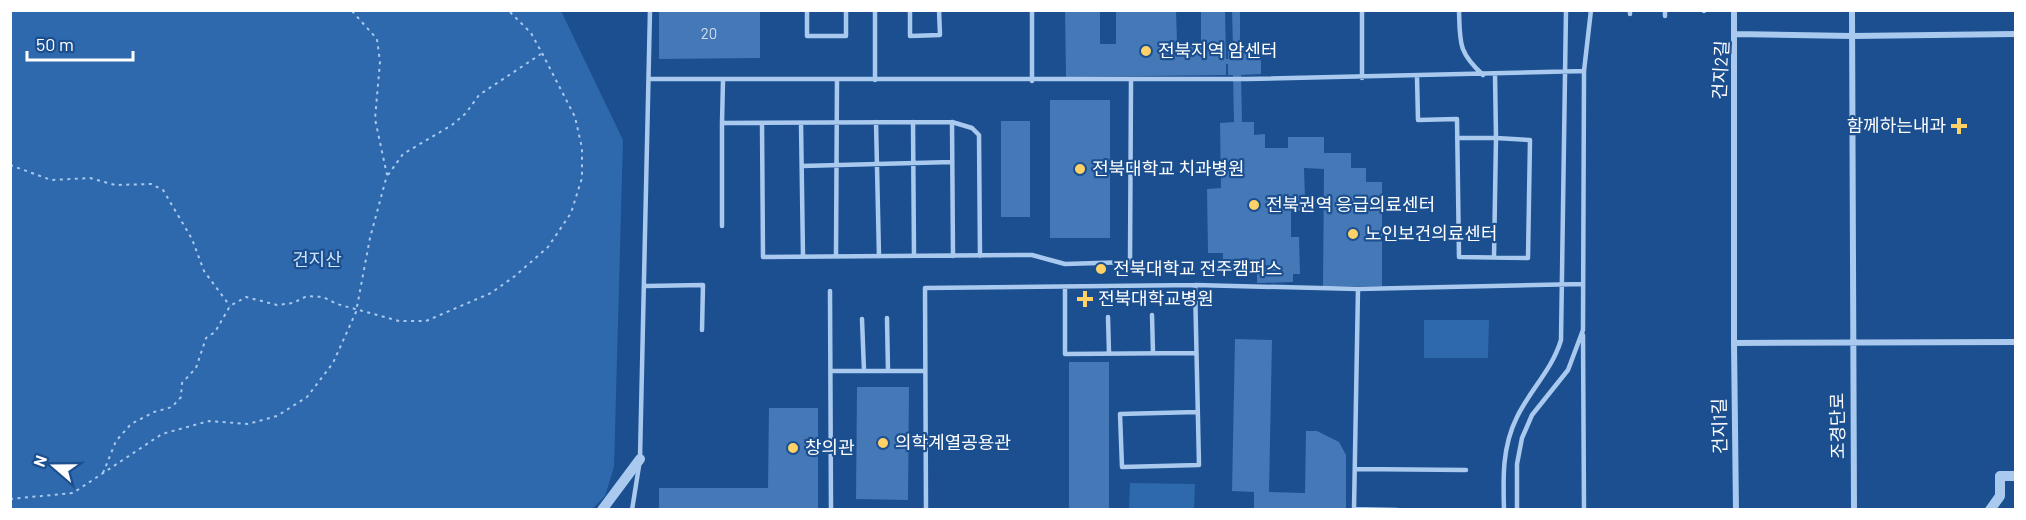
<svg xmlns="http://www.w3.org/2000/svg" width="2026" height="520" viewBox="0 0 2026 520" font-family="Barlow,'Noto Sans KR',sans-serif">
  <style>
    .green { fill: #2e69ad }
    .building { fill: #4478b7 }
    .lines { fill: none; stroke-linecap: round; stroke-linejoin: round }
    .path { stroke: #a9c9ee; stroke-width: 2; stroke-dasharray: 3 4.5; stroke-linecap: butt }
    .service { stroke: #a9c9ee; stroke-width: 4.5 }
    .minor { stroke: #a9c9ee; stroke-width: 6 }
    .tertiary { stroke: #a9c9ee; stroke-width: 10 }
    .poi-dot { fill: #ffd166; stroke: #1b4f8f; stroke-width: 2 }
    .labels { text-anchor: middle; stroke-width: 4.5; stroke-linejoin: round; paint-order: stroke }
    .number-label { font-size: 15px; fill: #d0dded }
    .poi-label { font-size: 18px; fill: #fff; stroke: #1b4f8f; text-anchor: start }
    .street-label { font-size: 18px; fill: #fff; stroke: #1b4f8f }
    .park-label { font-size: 18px; fill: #cfe3fa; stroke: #1b4f8f }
  </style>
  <rect width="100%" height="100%" fill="#1b4f8f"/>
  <path class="green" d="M10,11H561L623,140L614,467L605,496L591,510L11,509Z
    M1424,320H1489L1488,358H1424Z
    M1130,483L1195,484L1194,509H1129Z"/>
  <path class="building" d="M659,10H760V58L659,59Z
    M1065,10H1100V44H1116V10H1176L1177,43H1201V10H1225L1226,59H1228V48H1233L1232,10H1240V48H1261V74L1241,75L1242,122H1254V135L1265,134V148H1288V137H1324V153H1351V168H1366V182H1382V286H1323L1324,169L1304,168L1305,199H1300V211H1291V237H1299L1300,274H1293V282L1257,283V268L1274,267V265L1223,266V253H1208L1207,189L1221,188L1220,123L1234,122L1233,75H1228V64H1226V75L1066,77Z
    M1050,100H1110V238H1050Z
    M1001,121H1030V217H1001Z
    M1235,339L1272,340L1269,492L1305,493L1306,431H1317L1339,442L1346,455V510H1254V492L1232,491Z
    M1069,362H1109V510H1069Z
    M857,387H909L908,500L856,499Z
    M769,408H818V510H659V488H768Z"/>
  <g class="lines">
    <path class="path" d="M10,165L51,180L90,178L115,185L151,184L163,190L192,239L204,271L230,306
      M388,175L403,154L452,125L466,113L479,95L541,54
      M103,473L116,441L131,424L154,412L172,407L181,397L182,383L196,368L206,338L215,332L230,306L246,297L277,305L293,303L307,296L323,297L337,304L399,321H426L491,293L515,276L548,247L571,213L582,178V148L575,117L542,53L531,33L508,10
      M10,499L73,493L162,434L209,421L248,424L277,416L307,397L333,363L356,312L370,238L387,175L375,119L380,62L377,39L351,10"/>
    <path class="service" d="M807,10V36H846V10
      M910,10V36L940,35L939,10
      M1032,10V81
      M1459,10C1460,43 1458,52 1483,75
      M1630,10V14
      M1665,10V16
      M1704,10V11
      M1417,77L1418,120L1457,119L1459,257L1528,258L1530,140L1496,138L1495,74
      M1362,78V10
      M649,79H1248L1584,71
      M875,80V10
      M876,122L879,256
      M913,122L914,256
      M952,122L972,128L979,135L980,256
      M722,123L723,80
      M762,123L763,257L1032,255L1065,264L1130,262L1131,80
      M801,123L803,256
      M1457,138H1496L1494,257
      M802,166L952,162
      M722,226V123L952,122L953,256
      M836,256L837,79
      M1195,285L1199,465L1122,467L1120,414L1197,412
      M646,286L703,285L702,330
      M1065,288V354L1196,353
      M1358,289L1354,509L1397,510
      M830,291L831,510
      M1152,315L1153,353
      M1108,317L1109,353
      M887,318L888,371
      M862,319L864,371
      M1583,335L1584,510
      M831,371H925
      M640,458L650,10
      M1355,469L1466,470
      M632,510L639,466
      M926,510L925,288L1195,285L1358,289L1583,284
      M1504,510C1503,478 1502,447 1517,417C1530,390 1552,370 1561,340L1566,10
      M1517,510V464L1522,438L1532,415L1568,370L1583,330L1584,71L1591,10"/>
    <path class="minor" d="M1734,10V343L1736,510
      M1852,10L1854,510
      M1734,34L1852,36L2016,34
      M1734,343L2016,342"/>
    <path class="tertiary" d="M602,510L640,459
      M1990,510L2000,496V476H2016"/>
  </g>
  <g class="poi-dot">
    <circle cx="1146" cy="51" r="6"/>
    <path d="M1956 117h6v6h6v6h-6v6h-6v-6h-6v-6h6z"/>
    <circle cx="1080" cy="169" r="6"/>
    <circle cx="1254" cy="205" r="6"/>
    <circle cx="1353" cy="234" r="6"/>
    <circle cx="1101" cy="269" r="6"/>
    <path d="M1082 290h6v6h6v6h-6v6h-6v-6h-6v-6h6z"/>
    <circle cx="883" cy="443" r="6"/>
    <circle cx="793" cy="448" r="6"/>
  </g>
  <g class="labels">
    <g class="number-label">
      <text x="709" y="39">20</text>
    </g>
    <g class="poi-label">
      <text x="1158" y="57">전북지역 암센터</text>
      <text x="1946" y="132" text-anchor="end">함께하는내과</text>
      <text x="1092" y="175">전북대학교 치과병원</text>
      <text x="1266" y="211">전북권역 응급의료센터</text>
      <text x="1365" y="240">노인보건의료센터</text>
      <text x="1113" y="275">전북대학교 전주캠퍼스</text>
      <text x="1098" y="305">전북대학교병원</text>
      <text x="895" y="449">의학계열공용관</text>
      <text x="805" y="454">창의관</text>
    </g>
    <g class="street-label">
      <text transform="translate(1721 70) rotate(-87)" y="6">건지2길</text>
      <text transform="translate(1720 426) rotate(-91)" y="6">건지1길</text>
      <text transform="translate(1838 426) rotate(-91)" y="6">조경단로</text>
    </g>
    <g class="park-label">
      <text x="317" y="266">건지산</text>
    </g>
  </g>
  <rect width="2026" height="520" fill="none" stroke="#ffffff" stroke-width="24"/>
  <g transform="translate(54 466) rotate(290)" stroke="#1b4f8f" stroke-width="4.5" paint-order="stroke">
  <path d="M0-4.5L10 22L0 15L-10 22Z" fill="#ffffff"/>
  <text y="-9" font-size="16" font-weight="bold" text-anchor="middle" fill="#ffffff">N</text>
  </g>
  <path d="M27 51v9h106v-9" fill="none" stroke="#ffffff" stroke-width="3"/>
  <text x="36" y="51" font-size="18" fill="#ffffff" stroke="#1b4f8f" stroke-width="4.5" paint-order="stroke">50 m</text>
</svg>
